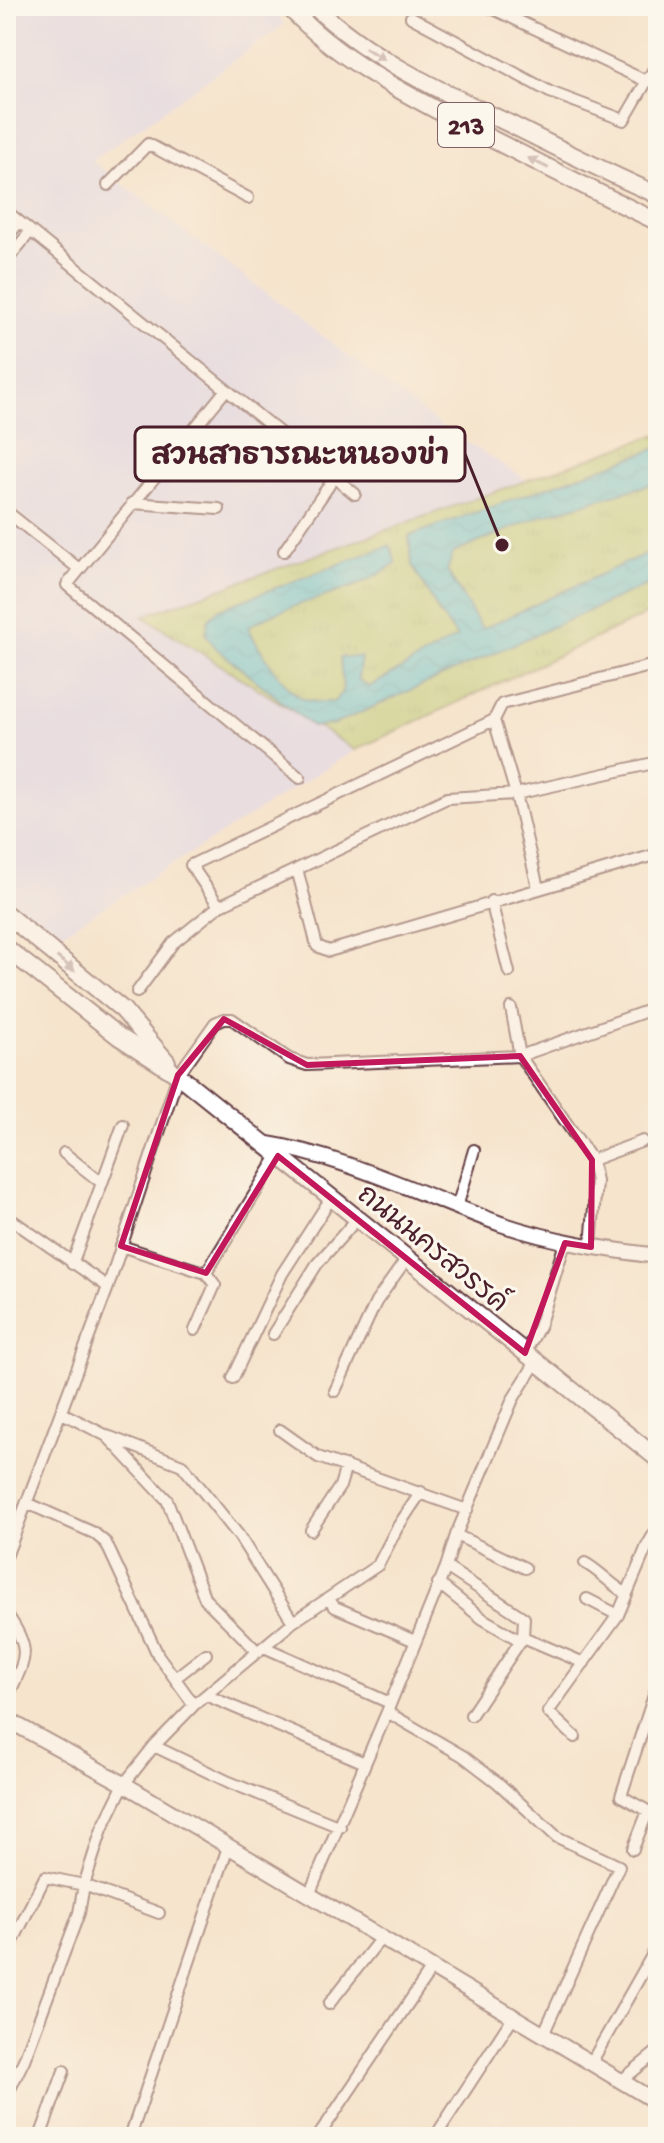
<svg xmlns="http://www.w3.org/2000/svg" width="664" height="2143" viewBox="0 0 664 2143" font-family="'Gochi Hand','Playpen Sans Thai',sans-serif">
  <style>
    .built { fill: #d9d6f7 }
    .grass { fill: url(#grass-tufts); stroke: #80754d; stroke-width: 2 }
    .water { fill: url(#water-waves); stroke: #50707e; stroke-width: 2 }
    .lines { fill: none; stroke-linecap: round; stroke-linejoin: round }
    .minor-casing { stroke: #643d43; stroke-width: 14 }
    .tertiary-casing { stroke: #643d43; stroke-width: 18 }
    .primary-casing { stroke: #643d43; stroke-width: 20 }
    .minor { stroke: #fff; stroke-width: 10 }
    .tertiary { stroke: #fff; stroke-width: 14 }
    .primary { stroke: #fff; stroke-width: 16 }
    .oneway { fill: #ae9aa0 }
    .marked { fill: none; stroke: #c2185b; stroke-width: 6; stroke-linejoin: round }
    .labels { text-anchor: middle; stroke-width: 6; stroke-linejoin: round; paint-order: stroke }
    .shield { fill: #fbf7ec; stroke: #7f6065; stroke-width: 2 }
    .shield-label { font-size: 26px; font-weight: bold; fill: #4a1f2b }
    .street-label { font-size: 28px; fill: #4a1f2b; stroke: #fbf7ec }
    .leader { fill: none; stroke: #4a1f2b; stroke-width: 3 }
    .callout-dot { fill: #4a1f2b; stroke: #fbf7ec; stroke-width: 3 }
    .callout { fill: #fbf7ec; stroke: #4a1f2b; stroke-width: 3 }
    .callout-label { font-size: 30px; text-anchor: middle; font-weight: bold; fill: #4a1f2b }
  </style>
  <defs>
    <pattern id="grass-tufts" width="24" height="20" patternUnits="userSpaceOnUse" patternTransform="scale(2)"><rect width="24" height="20" fill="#b5cb6f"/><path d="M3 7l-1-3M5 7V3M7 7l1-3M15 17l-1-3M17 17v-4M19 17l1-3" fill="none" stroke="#9dae60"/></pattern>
    <pattern id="water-waves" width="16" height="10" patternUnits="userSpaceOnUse" patternTransform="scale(2)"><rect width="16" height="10" fill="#57c2d2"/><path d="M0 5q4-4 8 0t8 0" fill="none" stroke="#4da6b4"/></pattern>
  </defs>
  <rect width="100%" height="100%" fill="#fbf7ec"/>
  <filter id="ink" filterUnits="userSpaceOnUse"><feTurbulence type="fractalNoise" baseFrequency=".0125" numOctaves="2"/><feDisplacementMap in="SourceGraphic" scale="16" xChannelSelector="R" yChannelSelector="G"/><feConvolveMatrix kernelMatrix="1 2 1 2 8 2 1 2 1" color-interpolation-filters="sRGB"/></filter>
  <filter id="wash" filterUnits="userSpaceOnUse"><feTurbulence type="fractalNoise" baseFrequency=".006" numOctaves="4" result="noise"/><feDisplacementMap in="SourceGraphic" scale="32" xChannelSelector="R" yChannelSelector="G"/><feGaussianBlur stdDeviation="1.8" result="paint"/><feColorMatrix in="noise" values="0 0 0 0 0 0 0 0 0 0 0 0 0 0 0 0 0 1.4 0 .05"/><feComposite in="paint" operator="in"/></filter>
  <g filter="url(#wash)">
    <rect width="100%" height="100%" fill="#f6e4cc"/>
    <path class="built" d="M6,6H274L284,25L92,161L441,426L527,480L144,616L355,750L56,937L6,896Z"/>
    <path class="grass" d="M658,434V609L355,750L143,616Z"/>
    <path class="water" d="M658,448V482L541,516L453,553L447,571L482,629L658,548V580L335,724L313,727L216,648L206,635L208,620L217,610L390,545L396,563C352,597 294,598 248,627C256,644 285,690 302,698C312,703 323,702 334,702L343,690L340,657H361L358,679L369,687L457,637L440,614L412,565L409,536Z"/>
  </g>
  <g filter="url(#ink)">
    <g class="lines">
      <defs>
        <path id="minor" d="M487,6L646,81
          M411,17L550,92L624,120L658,62
          M108,185L148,144L248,198
          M6,211L355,494
          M6,238L19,222
          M6,261L31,231
          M225,391L67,585L300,778
          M132,503L219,509
          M6,511L79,569
          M284,551L334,478
          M297,869L317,946L329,951L658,854
          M538,888L516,794L494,720L502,704L658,664
          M491,901L509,972
          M219,906L191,865L494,720
          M137,992L173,943L219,906L447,798L516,794L658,762
          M511,1008L520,1056L592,1160L596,1181L591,1247
          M64,1153L102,1183L72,1264
          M592,1160L643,1141
          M102,1183L123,1125
          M457,1207L474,1150
          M6,1216L108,1287
          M121,1246L206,1273
          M195,1330L215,1285L206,1273L278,1156
          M273,1334L317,1264L357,1219
          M525,1353L539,1327L565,1243
          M233,1378L282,1274L331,1198
          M335,1391L376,1302L407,1258
          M62,1413L107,1436L167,1500L205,1599L258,1652
          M280,1430L318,1457L467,1510
          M110,1437L182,1465L239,1536L293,1622
          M27,1503L94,1533L106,1543L158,1655L194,1705
          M311,1530L340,1486L346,1466
          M456,1535L525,1568
          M6,1557L108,1287L178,1075L215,1023L224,1019H232L289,1059L307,1065L520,1056L658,1007
          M585,1563C601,1572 611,1585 627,1594
          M446,1567L524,1618L523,1637L584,1663
          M438,1583L483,1619L521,1641
          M328,1599L335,1607L415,1641
          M587,1599L618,1615
          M6,1613C35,1654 24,1659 6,1701
          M264,1647L390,1703
          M175,1678L206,1654
          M208,1696L365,1763
          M387,1712L463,1756L497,1782L557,1837L619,1866L543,2035
          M471,1715L523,1637
          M575,1737L548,1712L618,1615L647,1546L658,1527
          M154,1746L229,1782L340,1827
          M633,1849L648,1811L621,1796L658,1683
          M309,1895L387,1712L446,1567L456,1535L513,1399L536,1362
          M6,1955L45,1877L84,1885L159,1913
          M329,2004L381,1938
          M591,2063L658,1945
          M621,2081L658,2051
          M6,2097L24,2060L79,1913L84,1885L102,1829L124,1784L154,1746L194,1705L293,1622L378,1565L397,1528L421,1492
          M40,2137L64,2071
          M130,2137L228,1847
          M318,2137L432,1968
          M435,2137L513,2017"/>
        <path id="tertiary" d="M262,1143C345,1156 423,1196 501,1224C555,1242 602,1249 658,1256
          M6,1719L124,1784L658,2103"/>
        <path id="primary" d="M288,6C341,63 408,95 476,131C537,162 597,193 658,222
          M314,6C370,59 439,90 508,123C558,148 607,173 658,195
          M6,914L123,1010L167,1062
          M6,948L118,1036L178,1075L658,1459"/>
      </defs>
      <use href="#minor" class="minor-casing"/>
      <use href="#tertiary" class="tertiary-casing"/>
      <use href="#primary" class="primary-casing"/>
      <use href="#minor" class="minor"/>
      <use href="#tertiary" class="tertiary"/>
      <use href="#primary" class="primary"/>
    </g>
    <defs><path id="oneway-solid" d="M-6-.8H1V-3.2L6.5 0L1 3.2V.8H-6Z" transform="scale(2)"/></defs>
    <g class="oneway">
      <use href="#oneway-solid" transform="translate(375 54) rotate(32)"/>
      <use href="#oneway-solid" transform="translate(538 163) rotate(-153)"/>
      <use href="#oneway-solid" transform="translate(66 964) rotate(39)"/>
    </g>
  </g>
  <path d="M0 0H664V2143H0ZM224,1019L307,1065L520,1056L592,1160L591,1247L565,1243L525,1353L278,1156L206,1273L121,1246L178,1075Z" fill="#f6e4cc" fill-opacity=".55" fill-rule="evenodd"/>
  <path class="marked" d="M224,1019L307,1065L520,1056L592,1160L591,1247L565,1243L525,1353L278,1156L206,1273L121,1246L178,1075Z"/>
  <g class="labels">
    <rect class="shield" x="438" y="103" width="56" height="44" rx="6"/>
    <g class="shield-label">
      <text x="466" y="134">213</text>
    </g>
    <g class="street-label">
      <text transform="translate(434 1247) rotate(39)" y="10">ถนนนครสวรรค์</text>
    </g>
  </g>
  <path class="leader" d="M502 545L465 454"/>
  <circle class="callout-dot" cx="502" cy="545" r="8"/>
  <rect class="callout" x="135" y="427" width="330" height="54" rx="8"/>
  <g class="callout-label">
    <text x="300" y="464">สวนสาธารณะหนองข่า</text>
  </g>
  <rect width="664" height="2143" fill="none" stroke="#fbf7ec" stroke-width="32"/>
</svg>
